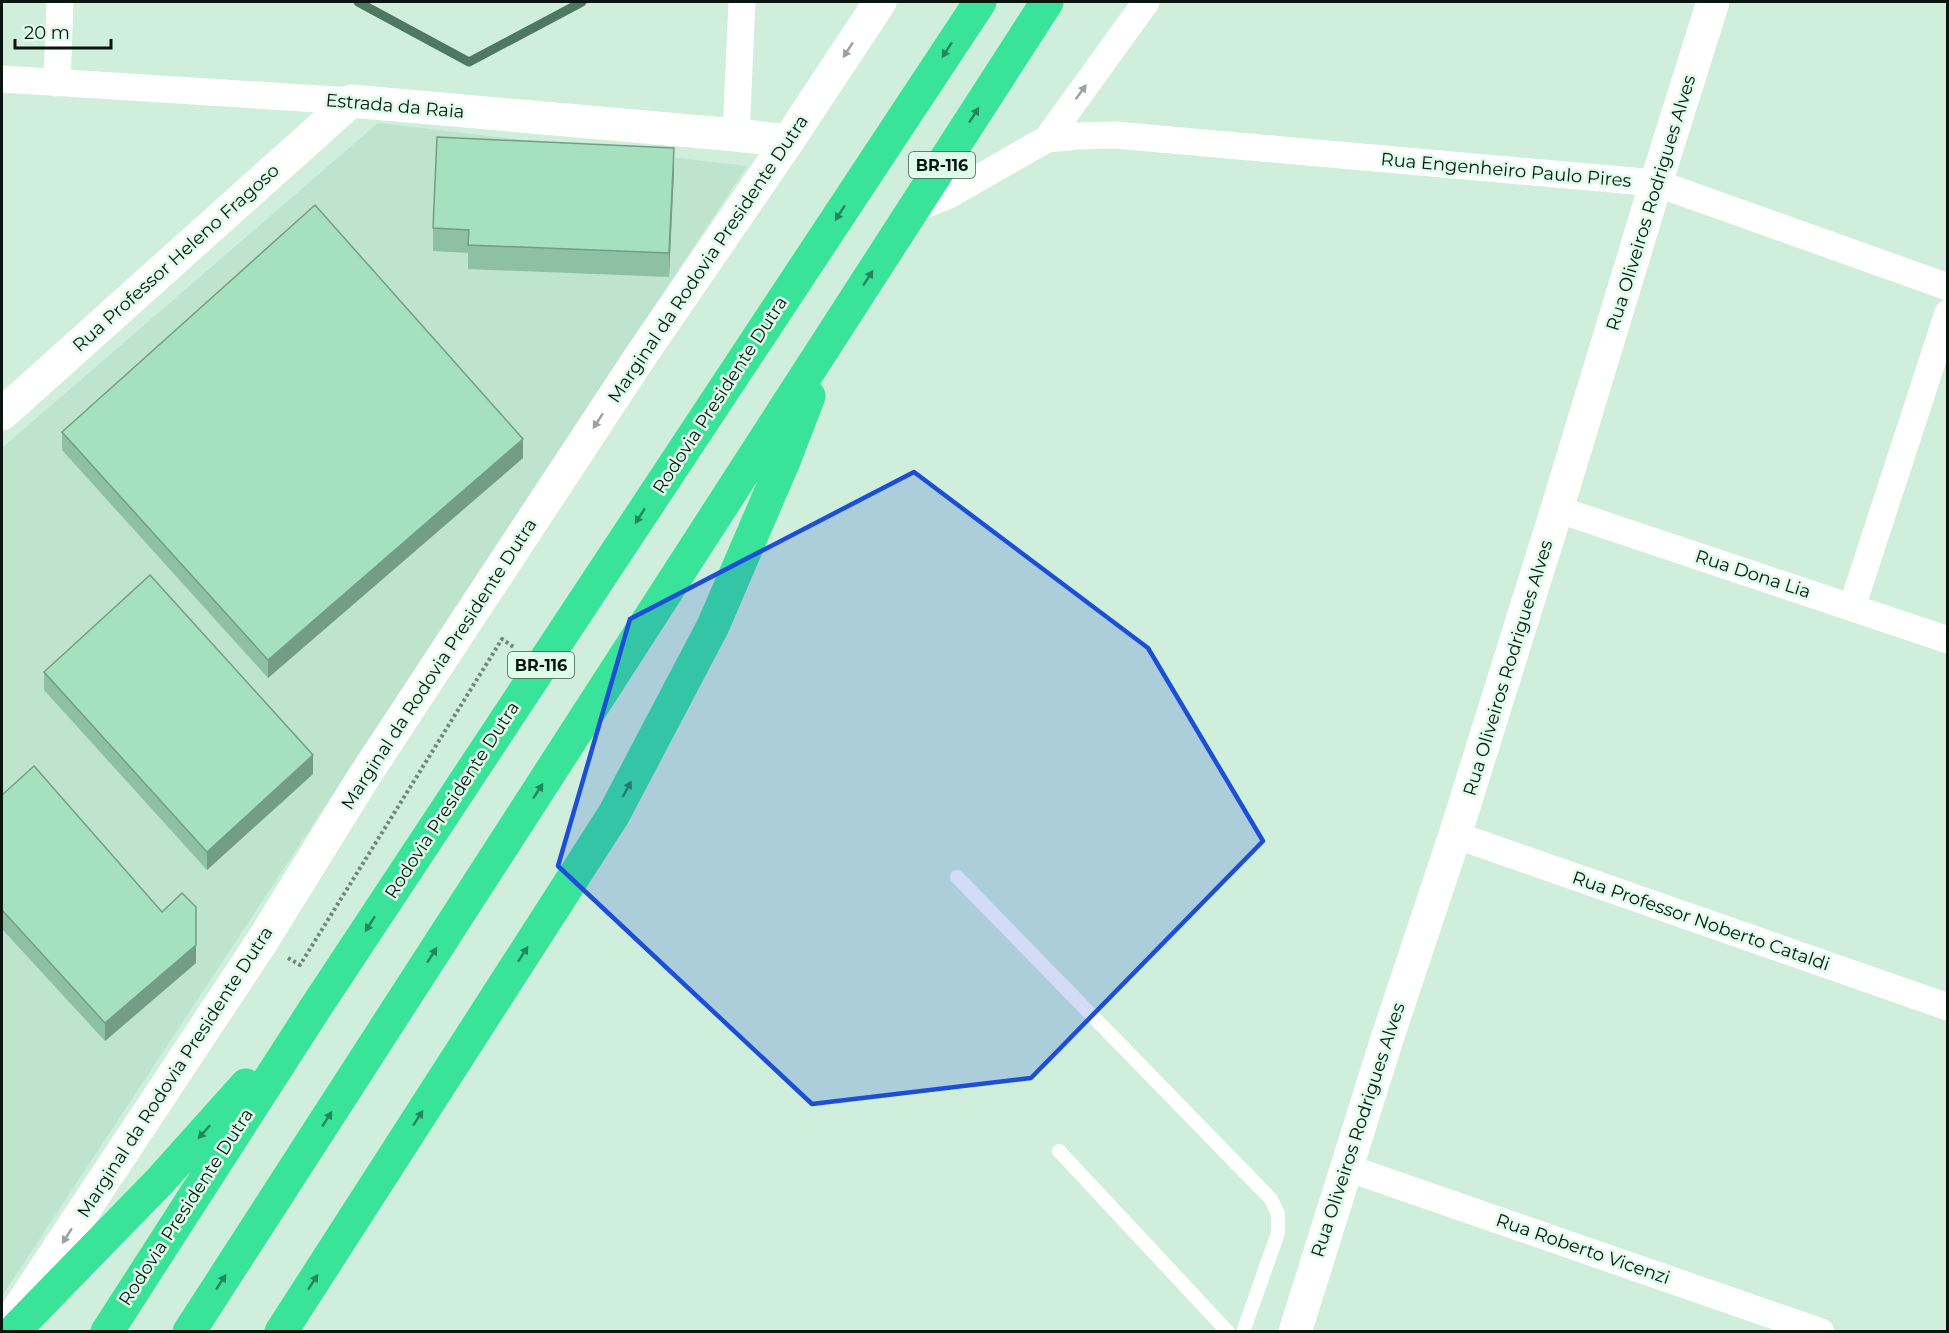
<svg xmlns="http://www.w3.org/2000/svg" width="1949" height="1333" viewBox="0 0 1949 1333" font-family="Montserrat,sans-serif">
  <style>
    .built { fill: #bee4cd }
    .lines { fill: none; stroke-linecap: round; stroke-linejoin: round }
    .stream { stroke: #4e7862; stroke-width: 9 }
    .path { stroke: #72867a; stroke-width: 4; stroke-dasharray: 3 3; stroke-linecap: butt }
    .lane { stroke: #fff; stroke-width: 14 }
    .street { stroke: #fff; stroke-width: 27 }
    .secondary { stroke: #fff; stroke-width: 33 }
    .highway { stroke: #39e39a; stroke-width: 33 }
    .wall { fill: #8ec1a4 }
    .shaded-wall { fill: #749d86 }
    .building { fill: #a5e0bf; stroke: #749d86; stroke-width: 1.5 }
    .oneway { fill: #9da19f }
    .oneway2 { fill: #24865b }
    .marked { fill: #1d4ed8; fill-opacity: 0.2; stroke: #1d4ed8; stroke-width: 4.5; stroke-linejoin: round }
    .labels { text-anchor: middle; stroke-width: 5; stroke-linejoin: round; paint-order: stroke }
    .shield { fill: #ddfcea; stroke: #4a5a51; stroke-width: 1.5 }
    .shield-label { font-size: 16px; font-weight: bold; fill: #0b150f }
    .street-label { font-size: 18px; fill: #0b150f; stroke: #ddfcea }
  </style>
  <rect width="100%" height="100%" fill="#d0eedc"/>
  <path class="built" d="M378,123L747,166L2,1296V448Z"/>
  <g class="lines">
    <path class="stream" d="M358,2L469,62L582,2"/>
    <path class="path" d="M288,958L300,965L502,639L515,648"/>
    <path class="lane" d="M957,877L1271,1199L1278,1214V1233L1243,1332
      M1059,1151L1228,1332"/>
    <path class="street" d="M2,79L351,101
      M57,83L60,2
      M736,135L742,2
      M1047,139L1078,136L1115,135L1656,183L1948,287
      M912,210L949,195L1047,139L1146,2
      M1557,509L1948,640
      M1852,607L1948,313
      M1455,835L1948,1007
      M1345,1167L1821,1332"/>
    <path class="secondary" d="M2,414L351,101L736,135L788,141
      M8,1325L261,943L365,775L640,357L788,141L880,2
      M1295,1332L1387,1039L1455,835L1557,509L1656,183L1713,2"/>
    <path class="highway" d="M13,1332L159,1182L246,1085
      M107,1332L314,1010L980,2
      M189,1332L1047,2
      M281,1332L614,814L713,626L784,461L809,396"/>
  </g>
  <path class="wall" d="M674,171L669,277L468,269V253L433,251V228Z
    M62,432L523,458L268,678L62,450Z
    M44,672L313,774L207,870L44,690Z
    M2,795L196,963L105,1041L2,929Z"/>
  <path class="shaded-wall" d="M674,148V171L669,277V253Z
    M523,439V458L268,678V660Z
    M313,755V774L207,870V852Z
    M196,945V963L105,1041V1023Z"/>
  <path class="building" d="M437,137L674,148L669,253L468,245L469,230L433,228Z
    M315,205L523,439L268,660L62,432Z
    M150,575L313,755L207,852L44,672Z
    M34,766L162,912L182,893L196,907V945L105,1023L2,910V795Z"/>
  <defs><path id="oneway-solid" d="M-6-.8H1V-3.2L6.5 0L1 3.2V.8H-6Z" transform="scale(1.5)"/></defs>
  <g class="oneway">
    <use href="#oneway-solid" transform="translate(848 50) rotate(123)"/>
    <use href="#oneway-solid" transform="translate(1081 92) rotate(-54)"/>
    <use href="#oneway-solid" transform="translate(598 421) rotate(123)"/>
    <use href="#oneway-solid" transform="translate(67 1236) rotate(123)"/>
  </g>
  <g class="oneway2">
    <use href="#oneway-solid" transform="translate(947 50) rotate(123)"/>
    <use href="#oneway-solid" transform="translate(974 115) rotate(-57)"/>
    <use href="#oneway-solid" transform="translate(840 213) rotate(123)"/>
    <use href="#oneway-solid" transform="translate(868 278) rotate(-57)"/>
    <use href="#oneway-solid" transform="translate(640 516) rotate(123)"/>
    <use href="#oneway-solid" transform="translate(627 789) rotate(-62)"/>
    <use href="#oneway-solid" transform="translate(538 791) rotate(-57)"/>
    <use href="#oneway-solid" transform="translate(370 924) rotate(123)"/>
    <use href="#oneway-solid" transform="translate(523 954) rotate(-57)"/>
    <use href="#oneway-solid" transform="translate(432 955) rotate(-57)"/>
    <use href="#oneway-solid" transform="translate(418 1118) rotate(-57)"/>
    <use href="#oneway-solid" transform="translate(327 1119) rotate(-57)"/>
    <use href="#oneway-solid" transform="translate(204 1132) rotate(132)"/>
    <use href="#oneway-solid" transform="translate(221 1282) rotate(-57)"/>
    <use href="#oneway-solid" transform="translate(313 1282) rotate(-57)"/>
  </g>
  <path class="marked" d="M914,472L1148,648L1263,841L1031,1078L812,1104L558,866L630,619Z"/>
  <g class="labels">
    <g class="shield">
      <rect x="909" y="152" width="66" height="26" rx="4.5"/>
      <rect x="508" y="652" width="66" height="26" rx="4.5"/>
    </g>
    <g class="shield-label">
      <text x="942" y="171">BR-116</text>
      <text x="541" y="671">BR-116</text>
    </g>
    <g class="street-label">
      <text transform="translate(395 106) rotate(5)" y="6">Estrada da Raia</text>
      <text transform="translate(1506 170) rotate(5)" y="6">Rua Engenheiro Paulo Pires</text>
      <text transform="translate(1651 203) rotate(-73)" y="6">Rua Oliveiros Rodrigues Alves</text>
      <text transform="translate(176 258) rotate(-42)" y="6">Rua Professor Heleno Fragoso</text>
      <text transform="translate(708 259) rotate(-56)" y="6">Marginal da Rodovia Presidente Dutra</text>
      <text transform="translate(720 395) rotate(-57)" y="6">Rodovia Presidente Dutra</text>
      <text transform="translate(1753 574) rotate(18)" y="6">Rua Dona Lia</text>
      <text transform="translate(439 664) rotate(-57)" y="6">Marginal da Rodovia Presidente Dutra</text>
      <text transform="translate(1508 668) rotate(-73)" y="6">Rua Oliveiros Rodrigues Alves</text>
      <text transform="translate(452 800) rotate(-57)" y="6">Rodovia Presidente Dutra</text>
      <text transform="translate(1701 921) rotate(19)" y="6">Rua Professor Noberto Cataldi</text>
      <text transform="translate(175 1072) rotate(-57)" y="6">Marginal da Rodovia Presidente Dutra</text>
      <text transform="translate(1358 1130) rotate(-72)" y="6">Rua Oliveiros Rodrigues Alves</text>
      <text transform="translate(186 1207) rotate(-57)" y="6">Rodovia Presidente Dutra</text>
      <text transform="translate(1583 1249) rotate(19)" y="6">Rua Roberto Vicenzi</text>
    </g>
  </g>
  <rect width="1949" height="1333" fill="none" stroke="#0b150f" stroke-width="6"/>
  <path d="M15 39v9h96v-9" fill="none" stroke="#0b150f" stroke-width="3"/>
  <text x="24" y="39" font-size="18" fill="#0b150f" stroke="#ddfcea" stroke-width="4.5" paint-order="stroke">20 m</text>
</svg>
